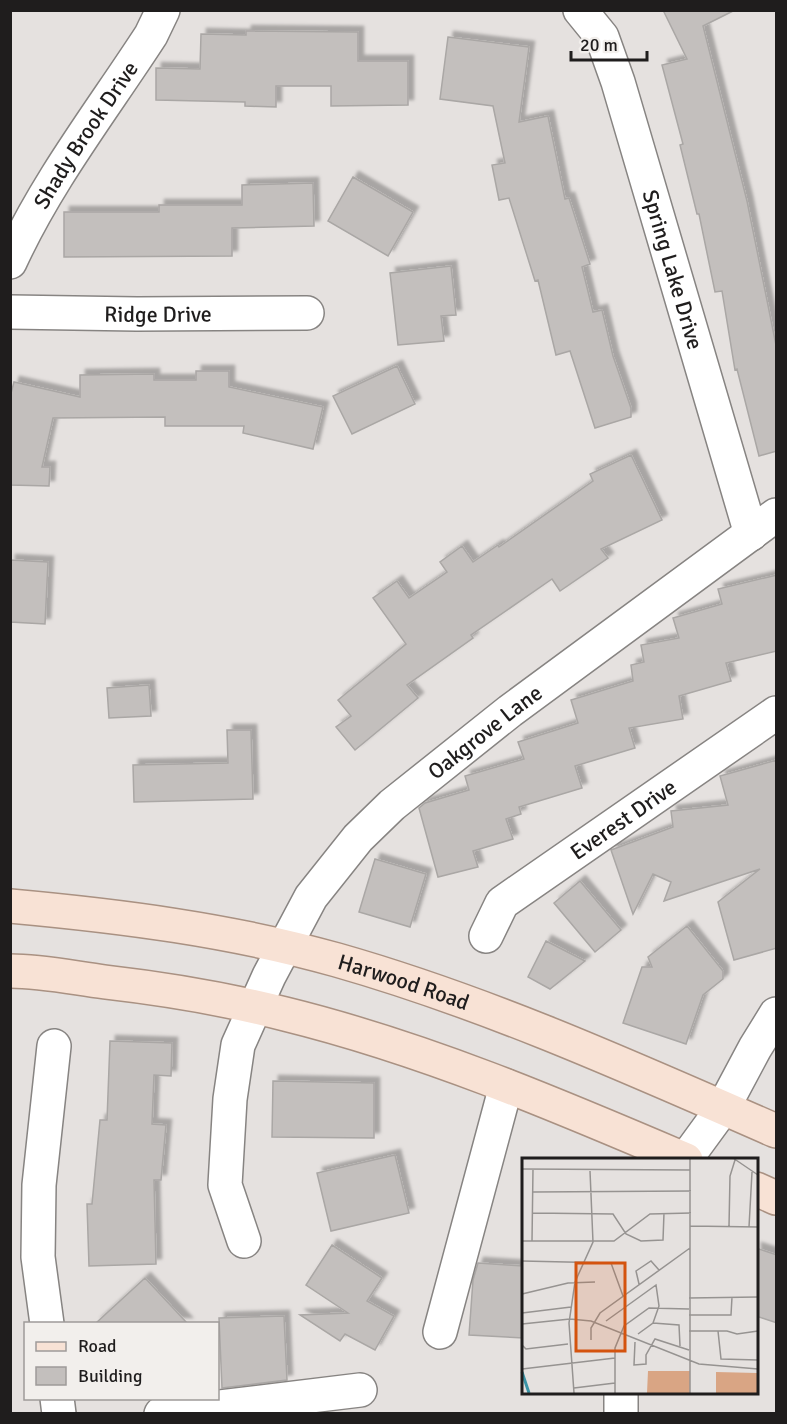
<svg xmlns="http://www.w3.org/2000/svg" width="787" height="1424" viewBox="0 0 787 1424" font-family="Signika,sans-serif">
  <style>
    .building { fill: #c3bfbd; stroke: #aaa7a5; stroke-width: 1.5; filter: url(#shadow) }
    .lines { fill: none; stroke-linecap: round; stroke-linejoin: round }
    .minor-casing { stroke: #878482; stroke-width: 36 }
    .major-casing { stroke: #a99182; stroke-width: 36 }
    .minor { stroke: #fff; stroke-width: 33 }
    .major { stroke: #f8e2d5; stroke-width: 33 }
    .labels { text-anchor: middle; stroke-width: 5; stroke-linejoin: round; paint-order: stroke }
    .street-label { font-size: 22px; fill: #1f1d1d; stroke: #f2efec }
    .inset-river { fill: none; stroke: #3b94a6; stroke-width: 3 }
    .inset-road { fill: none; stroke: #969391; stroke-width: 1.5 }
    .view { fill: #d4530e; fill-opacity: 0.15; stroke: #d4530e; stroke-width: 3 }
    .inset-edge { fill: none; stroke: #1f1d1d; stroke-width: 3 }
  </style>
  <defs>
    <filter id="shadow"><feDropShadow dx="5.5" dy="-5.5" stdDeviation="1.5" flood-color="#0004"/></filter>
  </defs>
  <rect width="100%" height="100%" fill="#e5e1df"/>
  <path class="building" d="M663,10H735L703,26L747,201L777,350V451L759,456L737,369L735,370L722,291L715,292L699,214H697L680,145L683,144L662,65L687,59Z
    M246,31L358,32V61H408V105L331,106V86H276V107L245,106V102L156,100V68L200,69L201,34L246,35Z
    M448,37L529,47L519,122L548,116L565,199L569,198L590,264L582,267L593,312L602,310L613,356L631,408V417L595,428L570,351L556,355L538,280L535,281L509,198L499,200L492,165L505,163L493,106L440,99Z
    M353,177L413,212L388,256L328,221Z
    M313,183L314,226L232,228V256L64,257V212H159V205H242V185Z
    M451,266L456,315L441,316L444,341L398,345L390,273Z
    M397,366L415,404L352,434L333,396Z
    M196,371H229V387L323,407L313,449L243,433L244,426H165V417L53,418L42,467H50L49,486L10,485V397L14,382L80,397V375L154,374V380H196Z
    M631,455L662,520L601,549L608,558L560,591L552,579L471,635L473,638L407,685L418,698L355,750L336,727L351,716L338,700L406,644L373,598L397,581L409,598L447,572L440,562L462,546L473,562L498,545L499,547L593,481L590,474Z
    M10,560L48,562L45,624L10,622Z
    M777,575V651L726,663L731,681L679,696L683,719L629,728L635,748L575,766L582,788L519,807L521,814L506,819L513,839L473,851L478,867L438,877L419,808L425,803L469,790L465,776L524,759L518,742L578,723L571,700L633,681L631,665L644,662L641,645L679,638L673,618L722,604L718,589Z
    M149,685L151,716L109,718L107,688Z
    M227,730H251L253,799L134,802L133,765L228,763Z
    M777,760V948L734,960L718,902L760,869L664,901L671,882L653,874L633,914L611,850L673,827L671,811L728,805L720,776Z
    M375,859L426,874L410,927L359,912Z
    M580,881L621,930L595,952L554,903Z
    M687,926L723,971V979L703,995L686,1044L623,1023L642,967H652L648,957Z
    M546,941L585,961L550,989L528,977Z
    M110,1041L172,1043L171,1076L154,1075L152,1124L166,1125L161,1180H154L156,1264L89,1266L87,1204H92L100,1120H107Z
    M273,1081L374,1083V1138L272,1137Z
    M395,1155L409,1213L331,1231L317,1173Z
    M332,1245L382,1278L367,1301L394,1316L375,1350L345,1334L340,1341L300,1315L348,1313L306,1285Z
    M756,1248L777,1255V1323L756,1316Z
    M478,1263L523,1266V1338L469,1335L473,1280Z
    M145,1278L187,1323H96Z
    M284,1316L287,1380L222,1388L219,1318Z"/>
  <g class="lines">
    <defs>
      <g id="minor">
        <path id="s1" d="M580,10L602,37L618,82L751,534"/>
        <path id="s2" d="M10,262C47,181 103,109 151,35L163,10"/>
        <path id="s3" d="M10,312L137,314L307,313"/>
        <path id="s4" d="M486,936L502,903L776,713"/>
        <path d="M685,1160L723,1108L755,1048L776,1014"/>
        <path id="s5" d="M244,1241L225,1185L230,1099L238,1045L269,976L311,897L358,838L392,805L510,711L776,515"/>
        <path d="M47,1324L38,1257L39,1185L54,1046"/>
        <path d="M440,1332L506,1086"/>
        <path d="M57,1398L59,1414"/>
        <path d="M161,1414L360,1390"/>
        <path d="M621,1414V1392"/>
      </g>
      <g id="major">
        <path id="s6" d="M10,906C120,916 231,930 337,960C488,1003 632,1068 776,1131"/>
        <path d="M10,971C42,971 74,978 105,982C166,989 226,999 285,1014C423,1048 555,1104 686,1160"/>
        <path d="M756,1189L776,1198"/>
      </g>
    </defs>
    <use href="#minor" class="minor-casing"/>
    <use href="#major" class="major-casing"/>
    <use href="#minor" class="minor"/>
    <use href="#major" class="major"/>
  </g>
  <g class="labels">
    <g class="street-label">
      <text dy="8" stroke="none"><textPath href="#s2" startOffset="148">Shady Brook Drive</textPath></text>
      <text dy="8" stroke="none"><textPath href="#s1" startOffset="278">Spring Lake Drive</textPath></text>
      <text dy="8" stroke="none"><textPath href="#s3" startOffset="148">Ridge Drive</textPath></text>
      <text dy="8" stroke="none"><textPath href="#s5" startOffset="606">Oakgrove Lane</textPath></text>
      <text dy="8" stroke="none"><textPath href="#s4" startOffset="184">Everest Drive</textPath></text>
      <text dy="8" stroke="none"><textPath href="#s6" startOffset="402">Harwood Road</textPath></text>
    </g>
  </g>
  <g transform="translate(522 1158)">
    <rect width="236" height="236" fill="#e5e1df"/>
    <path d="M126,213H168V235H125ZM194,214L235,215V235H194Z" fill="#d9a584"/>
    <path class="inset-river" d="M0,214L7,235"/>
    <path class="inset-road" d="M168,0V235M211,0L236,17M0,11L168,12M11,34L169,33M11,55L91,56L104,76L119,83L141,82L142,55M168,68L236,69M207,68L208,18L213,2M227,69L230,14M0,83H92L128,56L169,55M10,83L11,11M0,103L89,105L101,138M117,126L114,113L129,103L137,112M0,136L46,125L73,124M167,140L236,139M0,155L49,149M167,157H209L210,139M84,163L134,127L137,148L131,165L116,176M131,165L157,167L158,188M0,166L48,161L69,163L177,206L236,211M167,173H205L215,176L236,173M196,173L199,201L236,202M69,182V170L78,155L168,90M113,184L112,207L124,206V197L133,181L167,192M0,187L4,191L46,186M0,211L93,200M52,230L93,225M52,235L47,165L53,124L71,84L68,13M93,235V190L102,168L127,150L167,151"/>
    <path class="view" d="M54,105H103V193H54Z"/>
    <rect width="236" height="236" class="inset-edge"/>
  </g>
  <rect width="787" height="1424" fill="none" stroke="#1f1d1d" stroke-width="24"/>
  <rect x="24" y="1322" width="195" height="78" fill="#f2efec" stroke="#9e9b99" stroke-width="1.5"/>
  <rect x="36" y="1342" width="30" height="9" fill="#f8e2d5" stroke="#9e9b99" stroke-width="1.5"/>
  <text x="78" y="1352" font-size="18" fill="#1f1d1d">Road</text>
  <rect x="36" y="1367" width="30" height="18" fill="#c3bfbd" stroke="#9e9b99" stroke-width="1.5"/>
  <text x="78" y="1382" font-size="18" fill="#1f1d1d">Building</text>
  <path d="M571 51v9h76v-9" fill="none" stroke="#1f1d1d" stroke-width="3"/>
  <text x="580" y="51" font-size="18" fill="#1f1d1d" stroke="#f2efec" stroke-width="4.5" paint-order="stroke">20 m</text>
</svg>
